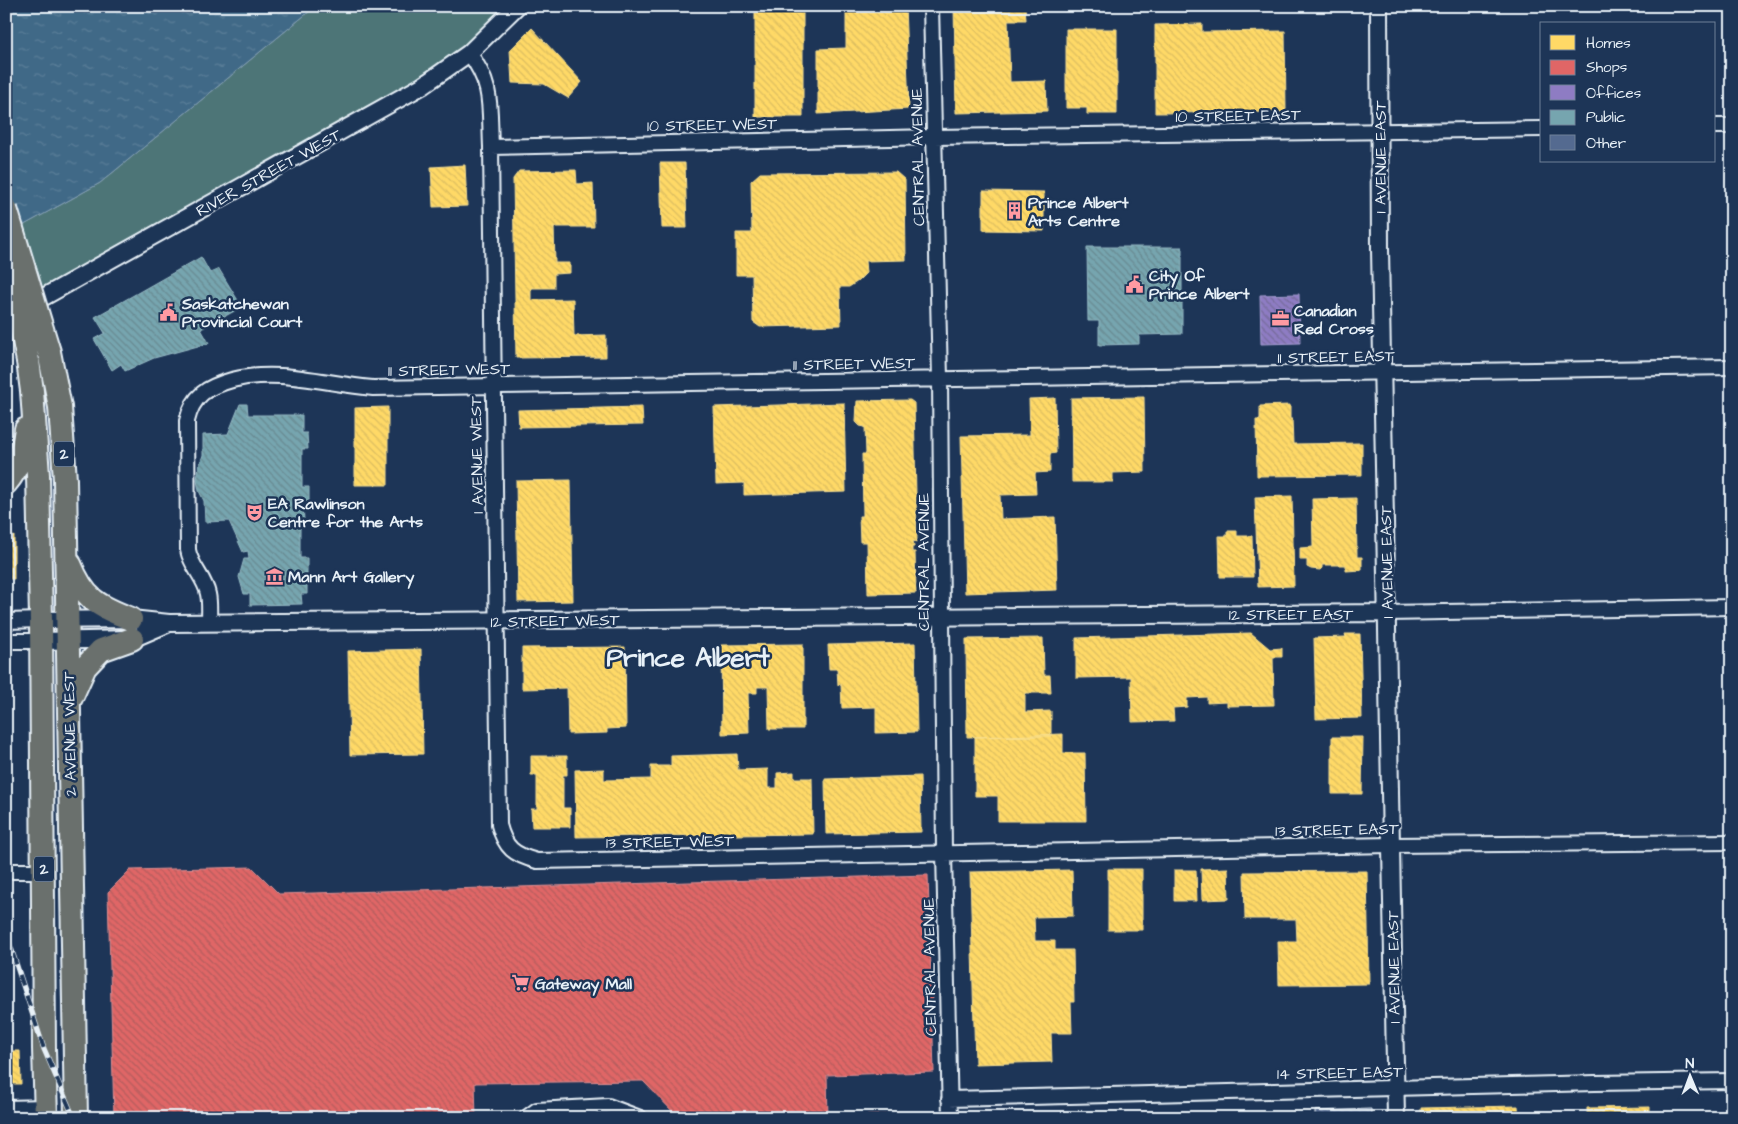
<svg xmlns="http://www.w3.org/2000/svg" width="1738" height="1124" viewBox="0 0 1738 1124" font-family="'Architects Daughter',sans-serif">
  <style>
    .green { fill: #4d7477; stroke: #9ab2b8 }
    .water { fill: url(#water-ripples); stroke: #839fb4 }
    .homes { fill: url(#homes-back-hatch); stroke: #f8e092 }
    .shops { fill: url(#shops-back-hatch); stroke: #e29092 }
    .offices { fill: url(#offices-back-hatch); stroke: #a99fd3 }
    .public { fill: url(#public-back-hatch); stroke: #98bcc5 }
    .building { fill: url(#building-back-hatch); stroke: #e8f1f8 }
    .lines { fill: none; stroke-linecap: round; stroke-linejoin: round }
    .minor-casing { stroke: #e8f1f8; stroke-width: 18 }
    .tertiary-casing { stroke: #e8f1f8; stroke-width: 20 }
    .trunk-casing { stroke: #e8f1f8; stroke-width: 26 }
    .minor { stroke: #1d3557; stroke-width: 14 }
    .tertiary { stroke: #1d3557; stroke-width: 16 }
    .trunk { stroke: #6a706d; stroke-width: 22 }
    .rail-casing { stroke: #e8f1f8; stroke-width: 5.5 }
    .rail { stroke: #1d3557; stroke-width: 4; stroke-dasharray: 11; stroke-linecap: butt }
    .trunk-bridge-casing { stroke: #e8f1f8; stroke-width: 26; stroke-linecap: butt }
    .trunk-bridge { stroke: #6a706d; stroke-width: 22 }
    .labels { text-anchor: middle; stroke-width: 5; stroke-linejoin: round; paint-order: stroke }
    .shield { fill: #1d3557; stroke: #abb9c8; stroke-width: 1 }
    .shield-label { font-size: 15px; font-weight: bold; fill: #e8f1f8 }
    .street-label { font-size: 16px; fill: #e8f1f8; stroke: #1d3557 }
    .poi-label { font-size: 16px; font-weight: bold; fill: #e8f1f8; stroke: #1d3557; text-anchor: start }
    .town-label { font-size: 26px; font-weight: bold; fill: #e8f1f8; stroke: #1d3557 }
  </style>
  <defs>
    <pattern id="water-ripples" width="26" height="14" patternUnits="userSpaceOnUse" patternTransform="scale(1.25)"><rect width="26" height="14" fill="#406987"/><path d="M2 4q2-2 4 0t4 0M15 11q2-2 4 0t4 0" fill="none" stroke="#5c7f99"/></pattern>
    <pattern id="homes-back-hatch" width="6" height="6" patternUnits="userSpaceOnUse" patternTransform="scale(1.25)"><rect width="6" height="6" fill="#ffd966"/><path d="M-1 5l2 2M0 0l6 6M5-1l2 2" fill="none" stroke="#dabc60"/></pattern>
    <pattern id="shops-back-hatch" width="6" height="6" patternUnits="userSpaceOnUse" patternTransform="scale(1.25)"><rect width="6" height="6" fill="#e06666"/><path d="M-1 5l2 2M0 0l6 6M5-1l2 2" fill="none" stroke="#b25d5e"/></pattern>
    <pattern id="offices-back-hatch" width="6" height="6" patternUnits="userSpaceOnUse" patternTransform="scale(1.25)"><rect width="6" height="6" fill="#8e7cc3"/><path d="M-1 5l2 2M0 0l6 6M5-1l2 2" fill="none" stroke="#756a99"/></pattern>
    <pattern id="public-back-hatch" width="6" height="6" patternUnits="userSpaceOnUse" patternTransform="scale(1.25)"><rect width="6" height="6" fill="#76a5af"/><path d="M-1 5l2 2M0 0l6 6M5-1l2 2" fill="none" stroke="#688991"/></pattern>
    <pattern id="building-back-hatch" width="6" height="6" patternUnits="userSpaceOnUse" patternTransform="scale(1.25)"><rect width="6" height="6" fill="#546a90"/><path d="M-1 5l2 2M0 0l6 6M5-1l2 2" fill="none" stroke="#6d80a0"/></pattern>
  </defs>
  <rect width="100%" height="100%" fill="#1d3557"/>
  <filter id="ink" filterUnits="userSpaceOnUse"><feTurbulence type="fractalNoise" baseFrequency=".02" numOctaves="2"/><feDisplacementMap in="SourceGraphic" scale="10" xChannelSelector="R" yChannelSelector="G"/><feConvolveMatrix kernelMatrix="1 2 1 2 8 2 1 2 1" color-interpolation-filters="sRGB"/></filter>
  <g filter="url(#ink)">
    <path class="green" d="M316,6H526L480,50L6,309V235L100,183Z"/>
    <path class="water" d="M6,6H316L100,183L6,235Z"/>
    <path class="homes" d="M755,6H803V117H755Z
      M846,6H905L909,109L818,114V49L846,48Z
      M954,6H1025L1026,20H1008L1010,82L1046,81L1047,111L956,113Z
      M1202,24V32L1285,31L1286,112L1155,113V25Z
      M532,28L582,82L568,98L544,84L512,83L510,50Z
      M1066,29H1117V114H1087V108H1066Z
      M660,163H685L687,228H662Z
      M465,165L467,206L433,207L431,167Z
      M576,170L577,184L593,183L594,227H554L555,263H570V273L554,274V288H531V300L573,299L574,336L606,335V357L516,358L513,179L519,171Z
      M896,172L905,180L906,260L865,261L866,273L858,281L849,287H840L841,325L760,327L753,322L752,275H736V233H752L751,181L760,173Z
      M983,191L1044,192V231L983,230Z
      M1144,397L1145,472L1113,473V482H1072L1071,398Z
      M1055,398L1056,453L1050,454V472L1035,473L1036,494L1000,495L1001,519L1055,517L1057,590L965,593L961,436L1030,435L1029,399Z
      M910,400L914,403L917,542L913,541L914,547H912V552H915L916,593L868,594L867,542H860L859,516H863L862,454H866L865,427L860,426L856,422L857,401Z
      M844,403L846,492L744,495V483L716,484L714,407Z
      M1290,405V419H1292L1293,444L1362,443V475L1257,476L1256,420H1260V406Z
      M388,407V485H355V408Z
      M642,407L643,425L519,427L518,410Z
      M571,480L573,601L518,602L516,481Z
      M1292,496L1294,586L1258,587L1255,497Z
      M1356,498L1357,557H1362V570L1346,571V565H1322V568L1320,570L1311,569L1307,567V560H1300V548L1313,547L1312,499Z
      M1227,531H1237V536H1252L1253,577H1220L1219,536H1227Z
      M6,536H14V579H6Z
      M1251,633L1270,649L1282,648V657H1273L1274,705L1227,706V702L1207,703V697L1187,698V707L1173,708L1174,721L1132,722L1131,677L1076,678V638Z
      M1345,634H1360L1362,718L1316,719L1314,638L1346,637Z
      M1043,638L1044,675H1050L1051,693H1025V712L1051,711V736L967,737L966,639Z
      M915,643L917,732L876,733V707L842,708L841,684L838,685L837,669H829L828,645Z
      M803,644V729H769L768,687H757V693H748L749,733L722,734L721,645Z
      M625,647L626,728L607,729V733L568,734L567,688L522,689V648Z
      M421,649L423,754L350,755L348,651Z
      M1063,734V753H1085L1086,821H998V796H975V737Z
      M1332,737H1363L1362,794H1332Z
      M737,754L738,770L768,769V788H777V773L794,772V778H812L813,834L576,837L575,770L604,769V780L651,779V766H671V756Z
      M531,756H567V775H563V808H570V827H532L531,809H537V775H531Z
      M920,776L921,832L826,834L825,779Z
      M1228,868L1229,899L1202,900L1201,869Z
      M1108,869H1142V930H1108Z
      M1072,870L1073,916L1034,917L1035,941H1055V950H1073L1074,1002H1071L1072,1033H1051L1052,1062L975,1064L970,872Z
      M1174,870H1196L1197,901H1174Z
      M1367,871L1369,984L1279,985L1278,941H1297L1296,919H1245L1244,872Z
      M6,1051H20L21,1084H6Z
      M1518,1106L1519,1118H1421V1108Z
      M1650,1107V1118H1587V1108Z"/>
    <path class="shops" d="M252,867L279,894L928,875L934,1072L827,1075L828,1117L906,1114L910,1118H679L643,1081L475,1083L476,1118H114L108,892L130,870Z"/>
    <path class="offices" d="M1299,294L1300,343L1261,344L1260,295Z"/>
    <path class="public" d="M1087,247H1182V334L1139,335V344L1099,345V321H1088Z
      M201,257L210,273L219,269L242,307L201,329L209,343L154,358L125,371L121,364L112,370L94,339L105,333L95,317Z
      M240,404H247L248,415H302V433H307L308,449H302V487H309V503H303L304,521L300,522V558H307V594H301L302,604L250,605V594H244L239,577L244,559H249L248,551L243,552L229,521L205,522L204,501L199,491L197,480L199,466L203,455V435L228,434Z"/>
    <path class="building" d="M1371,1109V1118H1315V1111Z"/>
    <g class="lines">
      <defs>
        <path id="minor" d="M931,6L940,379L944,853L950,1118
          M469,53C494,86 489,107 491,147L499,825C505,848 514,855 537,861L1391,845L1732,842
          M1714,126H1732
          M491,147L934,137L1542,129
          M1386,613L1732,607
          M6,621L41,620
          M209,623C209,614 210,603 208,594C205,578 191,567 188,550L187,421C193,395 207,387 232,380C280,368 325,384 373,388L1732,367
          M6,641H42
          M6,871H44
          M949,1099L1595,1083L1732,1081
          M6,1108L46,1107
          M526,1118L537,1110L608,1106L640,1118"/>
        <path id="tertiary" d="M1379,6L1380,249L1396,1118
          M6,318L422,86L469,53L517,6
          M41,620L131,619L169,623L1386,613
          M42,641L132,639L167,624"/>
        <path id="trunk" d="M49,352L60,407L65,480L76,1118
          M28,361L32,391L38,475L41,620L44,1049L46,1118
          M6,483C20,467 23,449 26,429
          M70,564C84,599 97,606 131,619
          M71,698L85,667L101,650L132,639"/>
      </defs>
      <use href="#minor" class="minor-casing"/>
      <use href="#tertiary" class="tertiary-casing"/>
      <use href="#trunk" class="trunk-casing"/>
      <use href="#minor" class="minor"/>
      <use href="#tertiary" class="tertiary"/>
      <use href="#trunk" class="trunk"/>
      <defs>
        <path id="rail" d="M6,933L44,1049L74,1118"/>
      </defs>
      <use href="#rail" class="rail-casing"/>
      <use href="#rail" class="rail"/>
      <defs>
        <path id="trunk-bridge" d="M6,209L49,352
          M6,273L20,321L28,361"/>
      </defs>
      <use href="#trunk-bridge" class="trunk-bridge-casing"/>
      <use href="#trunk-bridge" class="trunk-bridge"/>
    </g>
  </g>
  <defs>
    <symbol id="building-bare" viewBox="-9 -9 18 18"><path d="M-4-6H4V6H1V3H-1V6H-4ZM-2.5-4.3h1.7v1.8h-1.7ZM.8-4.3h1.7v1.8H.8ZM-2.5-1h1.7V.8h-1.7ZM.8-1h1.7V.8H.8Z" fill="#ff9aa2" stroke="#1d3557" stroke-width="2.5" paint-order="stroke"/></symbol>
    <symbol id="civic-bare" viewBox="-9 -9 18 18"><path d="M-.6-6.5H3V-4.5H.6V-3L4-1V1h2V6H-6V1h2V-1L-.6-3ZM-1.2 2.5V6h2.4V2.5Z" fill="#ff9aa2" stroke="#1d3557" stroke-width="2.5" paint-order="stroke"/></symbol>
    <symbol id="office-bare" viewBox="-9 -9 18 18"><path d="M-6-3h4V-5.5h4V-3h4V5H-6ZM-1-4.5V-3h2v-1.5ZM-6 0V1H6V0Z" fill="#ff9aa2" stroke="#1d3557" stroke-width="2.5" paint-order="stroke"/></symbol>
    <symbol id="theatre-bare" viewBox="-9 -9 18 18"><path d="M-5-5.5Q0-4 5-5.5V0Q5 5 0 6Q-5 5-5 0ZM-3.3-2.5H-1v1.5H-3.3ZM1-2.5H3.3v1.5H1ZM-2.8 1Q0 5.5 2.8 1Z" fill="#ff9aa2" stroke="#1d3557" stroke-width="2.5" paint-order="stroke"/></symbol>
    <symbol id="museum-bare" viewBox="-9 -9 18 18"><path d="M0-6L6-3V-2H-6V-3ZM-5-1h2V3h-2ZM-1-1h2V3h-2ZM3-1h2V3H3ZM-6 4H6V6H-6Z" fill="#ff9aa2" stroke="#1d3557" stroke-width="2.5" paint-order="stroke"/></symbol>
    <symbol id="supermarket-bare" viewBox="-9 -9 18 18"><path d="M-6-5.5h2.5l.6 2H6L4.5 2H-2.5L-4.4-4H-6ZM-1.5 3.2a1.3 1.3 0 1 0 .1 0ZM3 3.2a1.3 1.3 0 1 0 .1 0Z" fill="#ff9aa2" stroke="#1d3557" stroke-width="2.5" paint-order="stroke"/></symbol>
  </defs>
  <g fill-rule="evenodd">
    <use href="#building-bare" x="1002" y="198" width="25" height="25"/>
    <use href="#civic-bare" x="1122" y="272" width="25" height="25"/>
    <use href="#civic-bare" x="156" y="300" width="25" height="25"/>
    <use href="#office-bare" x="1268" y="306" width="25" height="25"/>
    <use href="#theatre-bare" x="242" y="500" width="25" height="25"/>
    <use href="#museum-bare" x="262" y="564" width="25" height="25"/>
    <use href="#supermarket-bare" x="508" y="970" width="25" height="25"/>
  </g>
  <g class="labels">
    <g class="shield">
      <rect x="54" y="441.5" width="20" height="25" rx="4"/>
      <rect x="34" y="856.5" width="20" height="25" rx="4"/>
    </g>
    <g class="shield-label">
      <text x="64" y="459">2</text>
      <text x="44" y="874">2</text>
    </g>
    <g class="street-label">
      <text transform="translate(1238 115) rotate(-1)" y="6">10 STREET EAST</text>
      <text transform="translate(712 124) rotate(-1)" y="6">10 STREET WEST</text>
      <text transform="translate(917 157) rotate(-91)" y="6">CENTRAL AVENUE</text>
      <text transform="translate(1380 157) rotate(-90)" y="6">1 AVENUE EAST</text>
      <text transform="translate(268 172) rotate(-29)" y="6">RIVER STREET WEST</text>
      <text transform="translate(1336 356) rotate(-1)" y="6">11 STREET EAST</text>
      <text transform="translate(854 363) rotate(-1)" y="6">11 STREET WEST</text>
      <text transform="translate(449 369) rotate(-1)" y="6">11 STREET WEST</text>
      <text transform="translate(476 455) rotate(-91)" y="6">1 AVENUE WEST</text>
      <text transform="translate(923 562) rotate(-90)" y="6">CENTRAL AVENUE</text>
      <text transform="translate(1386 562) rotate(-91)" y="6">1 AVENUE EAST</text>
      <text x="1291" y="620">12 STREET EAST</text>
      <text transform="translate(555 620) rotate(-1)" y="6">12 STREET WEST</text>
      <text transform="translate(69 734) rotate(-91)" y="6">2 AVENUE WEST</text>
      <text transform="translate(1337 829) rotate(-1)" y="6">13 STREET EAST</text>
      <text transform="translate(670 841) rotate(-1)" y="6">13 STREET WEST</text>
      <text transform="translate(929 967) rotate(-91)" y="6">CENTRAL AVENUE</text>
      <text transform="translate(1393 967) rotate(-91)" y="6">1 AVENUE EAST</text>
      <text transform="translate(1340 1072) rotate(-1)" y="6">14 STREET EAST</text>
    </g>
    <g class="poi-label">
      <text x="1028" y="208">Prince Albert<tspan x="1028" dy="18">Arts Centre</tspan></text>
      <text x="1149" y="281">City Of<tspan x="1149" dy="18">Prince Albert</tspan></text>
      <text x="182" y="309">Saskatchewan<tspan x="182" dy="18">Provincial Court</tspan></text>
      <text x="1294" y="316">Canadian<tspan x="1294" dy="18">Red Cross</tspan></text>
      <text x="268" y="509">EA Rawlinson<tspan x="268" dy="18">Centre for the Arts</tspan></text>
      <text x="288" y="582">Mann Art Gallery</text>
      <text x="535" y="989">Gateway Mall</text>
    </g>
    <g class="town-label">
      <text x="688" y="666">Prince Albert</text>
    </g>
  </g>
  <rect width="1738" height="1124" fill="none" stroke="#1d3557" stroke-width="25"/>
  <rect x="12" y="12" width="1713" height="1099" fill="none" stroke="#e8f1f8" stroke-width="2" filter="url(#ink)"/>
  <rect x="1540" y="22" width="175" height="140" fill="#1d3557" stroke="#6e8097"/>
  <rect x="1550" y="35" width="25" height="15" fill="#ffd966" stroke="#6e8097"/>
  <text x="1586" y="48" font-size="15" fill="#e8f1f8">Homes</text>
  <rect x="1550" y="60" width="25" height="15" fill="#e06666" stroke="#6e8097"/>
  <text x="1586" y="72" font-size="15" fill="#e8f1f8">Shops</text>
  <rect x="1550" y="85" width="25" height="15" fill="#8e7cc3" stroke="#6e8097"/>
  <text x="1586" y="98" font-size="15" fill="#e8f1f8">Offices</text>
  <rect x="1550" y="110" width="25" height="15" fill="#76a5af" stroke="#6e8097"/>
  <text x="1586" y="122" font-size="15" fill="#e8f1f8">Public</text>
  <rect x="1550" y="135" width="25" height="15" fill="#546a90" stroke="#6e8097"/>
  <text x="1586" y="148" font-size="15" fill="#e8f1f8">Other</text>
  <g transform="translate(1690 1076) rotate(359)" stroke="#1d3557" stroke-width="4" paint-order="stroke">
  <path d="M0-4L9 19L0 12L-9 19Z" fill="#e8f1f8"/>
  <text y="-8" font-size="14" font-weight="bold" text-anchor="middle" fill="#e8f1f8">N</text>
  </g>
</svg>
